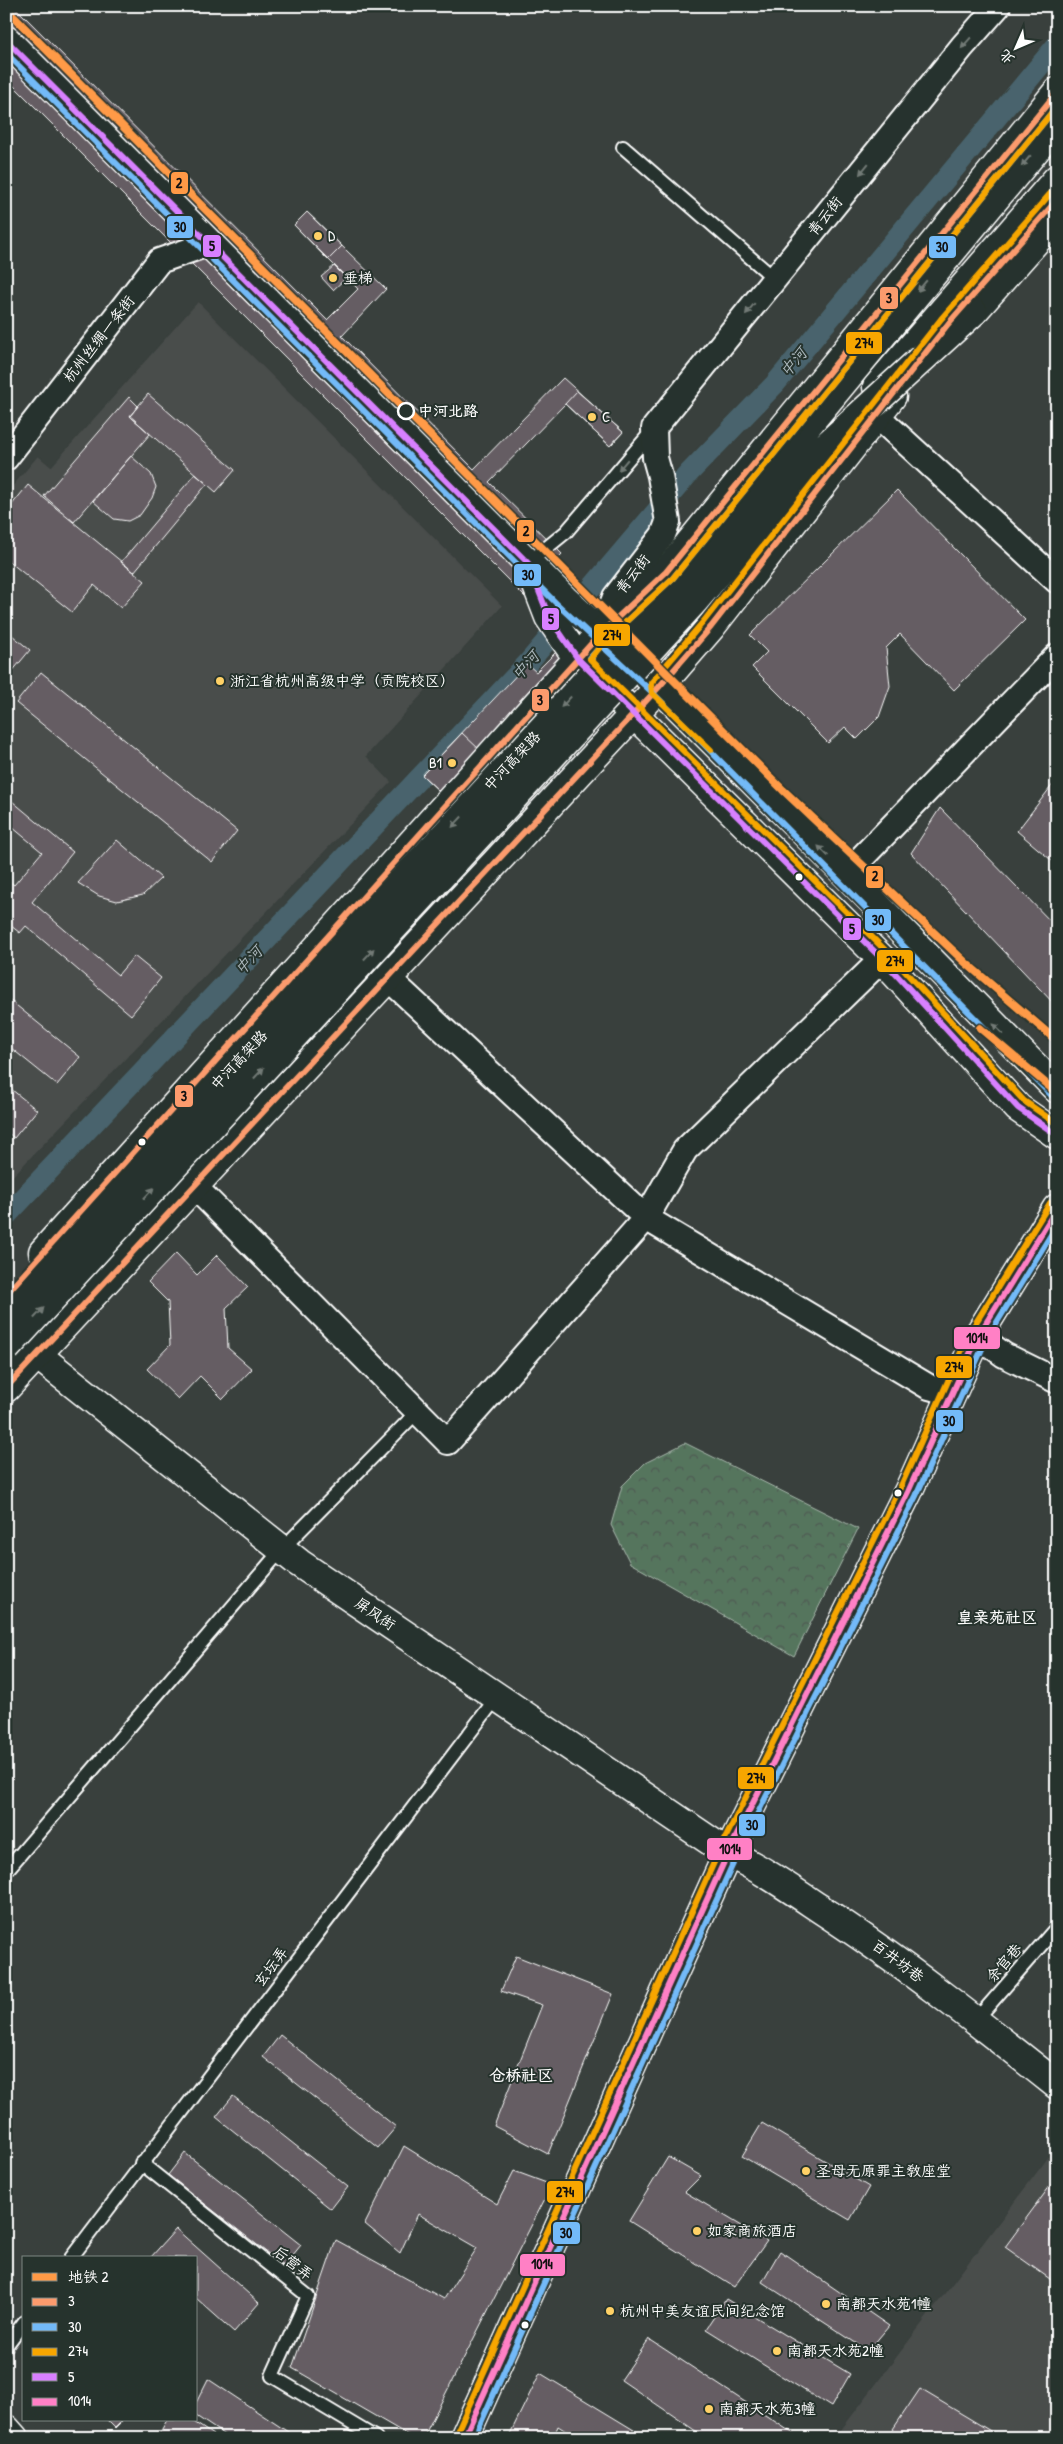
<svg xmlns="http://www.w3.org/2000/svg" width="1063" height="2444" viewBox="0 0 1063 2444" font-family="'Patrick Hand','LXGW WenKai TC',sans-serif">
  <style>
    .built { fill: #4a4d4c }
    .park { fill: url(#park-crowns); stroke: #aabaae }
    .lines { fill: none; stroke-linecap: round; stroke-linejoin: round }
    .canal { stroke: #48646d; stroke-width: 21 }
    .building { fill: #655d63; stroke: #fff }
    .lane-casing { stroke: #fff; stroke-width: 16 }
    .street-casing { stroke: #fff; stroke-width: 28 }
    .secondary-casing { stroke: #fff; stroke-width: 31 }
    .primary-casing { stroke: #fff; stroke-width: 31 }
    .highway-casing { stroke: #fff; stroke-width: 31 }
    .lane { stroke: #26332d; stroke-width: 12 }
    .street { stroke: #26332d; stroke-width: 24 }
    .secondary { stroke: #26332d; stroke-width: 28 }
    .primary { stroke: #26332d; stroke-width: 28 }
    .highway { stroke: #26332d; stroke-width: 28 }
    .highway-bridge-casing { stroke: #fff; stroke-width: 31; stroke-linecap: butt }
    .highway-bridge { stroke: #26332d; stroke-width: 28 }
    .bus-1-casing { stroke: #26332d; stroke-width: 10 }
    .bus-2-casing { stroke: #26332d; stroke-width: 10 }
    .bus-3-casing { stroke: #26332d; stroke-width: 10 }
    .bus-4-casing { stroke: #26332d; stroke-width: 10 }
    .bus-5-casing { stroke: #26332d; stroke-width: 10 }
    .bus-1 { stroke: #fc9b6d; stroke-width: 6 }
    .bus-2 { stroke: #73baf8; stroke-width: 6 }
    .bus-3 { stroke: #f7a600; stroke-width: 6 }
    .bus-4 { stroke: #d880ff; stroke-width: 6 }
    .bus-5 { stroke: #ff80c5; stroke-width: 6 }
    .metro-1-casing { stroke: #26332d; stroke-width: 11 }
    .metro-1 { stroke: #ff9a46; stroke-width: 8 }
    .oneway { fill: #727a76 }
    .poi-dot { fill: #ffd166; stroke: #26332d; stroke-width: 2 }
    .stop-dot { fill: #26332d; stroke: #fff; stroke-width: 2.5 }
    .bus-dot { fill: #fff; stroke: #26332d; stroke-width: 2 }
    .labels { text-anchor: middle; stroke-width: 4; stroke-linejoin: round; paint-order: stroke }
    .street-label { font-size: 15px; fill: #fff; stroke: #26332d }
    .poi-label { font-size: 15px; fill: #fff; stroke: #26332d; text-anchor: start }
    .stop-label { font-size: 15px; font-weight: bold; fill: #fff; stroke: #26332d; text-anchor: start }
    .water-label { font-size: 16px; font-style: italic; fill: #adb9bd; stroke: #26332d }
    .neighbourhood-label { font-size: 16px; font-weight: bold; fill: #fff; stroke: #26332d }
    .line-badge { stroke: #26332d; stroke-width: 2 }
    .pale-badge-label { font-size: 14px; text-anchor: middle; font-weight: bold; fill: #111 }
  </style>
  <defs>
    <pattern id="park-crowns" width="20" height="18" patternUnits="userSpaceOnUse" patternTransform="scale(1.25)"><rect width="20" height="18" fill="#54745d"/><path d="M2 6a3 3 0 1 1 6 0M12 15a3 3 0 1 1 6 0" fill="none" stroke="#4f5a52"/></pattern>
  </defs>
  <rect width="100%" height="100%" fill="#39403d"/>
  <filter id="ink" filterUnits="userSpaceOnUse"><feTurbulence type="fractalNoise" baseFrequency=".02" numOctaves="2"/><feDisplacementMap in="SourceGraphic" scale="10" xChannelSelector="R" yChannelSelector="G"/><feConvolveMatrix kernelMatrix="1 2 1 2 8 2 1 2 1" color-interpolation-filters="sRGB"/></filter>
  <g filter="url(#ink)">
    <path class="built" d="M198,302L502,606L366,756L391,782L6,1183V494L38,456L51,467Z
      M1057,2146V2438H835Z"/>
    <path class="park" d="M685,1443L858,1529L794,1656L630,1563L611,1525L622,1486L645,1463Z"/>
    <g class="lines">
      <path class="canal" d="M6,1216L527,664L689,473L775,384L1057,45"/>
    </g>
    <path class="building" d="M6,6H14L327,320L358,289L294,225L307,212L386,289L342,336L474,469L563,378L623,432L610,446L565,404L489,482L562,554L536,580L591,636L441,793L422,775L527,664L536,672L568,640L6,78Z
      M307,212L342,246L328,260L294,225Z
      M334,266L346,278L333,290L321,277Z
      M577,391L623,432L610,446L565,404Z
      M148,394L235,470L216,492L130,416Z
      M129,397L138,406L130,416L150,434L74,522L44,496Z
      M131,456L151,474L156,487L152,498L140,515L128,521L114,519L93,501Z
      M195,474L207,484L134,572L121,562Z
      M28,485L145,581L121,608L94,585L72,612L6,559V512Z
      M897,490L1025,620L954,690L900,634L886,648L890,686L879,717L857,739L845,727L828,743L752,667L767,652L750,635Z
      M6,630L30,650L6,679Z
      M41,672L237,831L212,862L16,703Z
      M462,733L481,751L441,793L422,775Z
      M1057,779V865L1017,831Z
      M6,796L73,852L32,902L118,975L134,956L161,978L131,1015L26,926L20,933L6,922V879L14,885L42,852L6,822Z
      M940,808L1057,928V1007L911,853Z
      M117,840L161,878L143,895L117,901L99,896L78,883Z
      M6,997L80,1057L57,1085L6,1044Z
      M6,1085L37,1110L14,1138L6,1131Z
      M176,1253L197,1275L217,1255L248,1287L226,1308L228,1348L252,1369L223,1399L200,1376L178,1399L147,1369L170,1345L168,1302L148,1282Z
      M516,1956L613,1994L548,2154L494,2126L542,2005L501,1991Z
      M280,2035L396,2127L378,2148L263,2057Z
      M233,2096L348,2187L331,2209L216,2117Z
      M762,2123L869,2187L850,2220L742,2156Z
      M404,2146L497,2204L514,2171L552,2185L423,2438H413L292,2368L336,2240L444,2299L477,2248L418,2214L400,2253L365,2224Z
      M185,2153L301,2245L284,2266L168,2175Z
      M668,2157L701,2176L685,2192L767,2241L734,2287L629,2221Z
      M1056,2178L1057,2179V2284L1005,2247Z
      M176,2229L259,2303L234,2332L196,2298V2258L151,2257Z
      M780,2251L889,2326L868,2351L762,2282Z
      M726,2299L850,2374L831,2407L706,2329Z
      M649,2339L800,2438H706L621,2380Z
      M540,2373L647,2438H577L558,2426L553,2438H508Z
      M208,2379L297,2438H229L196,2416V2403Z
      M920,2389L1002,2438H887Z
      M107,2420H123L115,2428Z
      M167,2420H191L213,2435L212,2438H157Z"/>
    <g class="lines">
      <defs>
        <path id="lane" d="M623,147L775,279
          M528,563L566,532L653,430
          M6,1871L282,1549L418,1411
          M976,2020L1057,1927
          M141,2163L308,2296L272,2376L376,2438
          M71,2258L497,1697
          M6,2346L24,2322"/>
        <path id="street" d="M877,416L1057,581
          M6,458L159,261L208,244
          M601,633L615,597L663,535L668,522L660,476L655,458L654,428L962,47L998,6
          M846,874L1057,656
          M388,978L646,1218L929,1387L951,1393
          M194,1186L448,1442L646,1218L685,1150L882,959
          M978,1336L1004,1355L1057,1381"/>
        <path id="secondary" d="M6,40L564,599L659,687L846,874L1057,1089
          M532,573L549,617L578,659L882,959L1018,1108L1057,1135
          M36,1354L299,1563L728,1853C760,1868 789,1888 819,1908C902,1962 979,2023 1057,2085
          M6,2429L14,2438
          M464,2438L728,1853L908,1492L978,1336L1057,1208"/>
        <path id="primary" d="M43,1252L600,634L666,572L1057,92
          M6,1388L659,687L711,627L892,396"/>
        <path id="highway" d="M973,312L1057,217
          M877,387L1057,179"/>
      </defs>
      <use href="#lane" class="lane-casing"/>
      <use href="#street" class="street-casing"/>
      <use href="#secondary" class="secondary-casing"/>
      <use href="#primary" class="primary-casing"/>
      <use href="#highway" class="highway-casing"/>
      <use href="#lane" class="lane"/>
      <use href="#street" class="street"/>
      <use href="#secondary" class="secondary"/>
      <use href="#primary" class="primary"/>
      <use href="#highway" class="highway"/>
      <defs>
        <path id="highway-bridge" d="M6,1313L680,579L1057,124
          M6,1348L695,600L824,448L973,312"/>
      </defs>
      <use href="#highway-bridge" class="highway-bridge-casing"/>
      <use href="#highway-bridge" class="highway-bridge"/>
      <defs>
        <path id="bus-1" d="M6,1294L600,634L666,572L1057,92
          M6,1388L659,687L711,627L948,324L1057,200"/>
        <path id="bus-2" d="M6,53L558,605L653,693L1051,1095
          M592,659L590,658L606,640L673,578L1057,106
          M474,2438L736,1857L916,1496L986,1340L1057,1225"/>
        <path id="bus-3" d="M1057,106L673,578L606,640L590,659L888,953L1024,1101L1057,1124
          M711,750L652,693L651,683L704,621L941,319L1050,194
          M456,2434L720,1849L900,1488L970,1332L1050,1203"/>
        <path id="bus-4" d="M6,40L528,563L549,617L578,659L882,959L1018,1108L1057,1135"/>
        <path id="bus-5" d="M464,2438L728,1853L908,1492L978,1336L1057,1208"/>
      </defs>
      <use href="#bus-1" class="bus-1-casing"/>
      <use href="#bus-2" class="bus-2-casing"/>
      <use href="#bus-3" class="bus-3-casing"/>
      <use href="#bus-4" class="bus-4-casing"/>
      <use href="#bus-5" class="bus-5-casing"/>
      <use href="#bus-1" class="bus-1"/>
      <use href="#bus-2" class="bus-2"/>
      <use href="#bus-3" class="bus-3"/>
      <use href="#bus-4" class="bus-4"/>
      <use href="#bus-5" class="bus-5"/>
      <defs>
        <path id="metro-1" d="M6,9L783,790L966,963L1057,1041
          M980,1028L1057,1093"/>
      </defs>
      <use href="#metro-1" class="metro-1-casing"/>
      <use href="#metro-1" class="metro-1"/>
    </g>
    <defs><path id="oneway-solid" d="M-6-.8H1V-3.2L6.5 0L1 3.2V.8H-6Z" transform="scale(1.25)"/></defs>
    <g class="oneway">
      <use href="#oneway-solid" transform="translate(966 43) rotate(131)"/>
      <use href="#oneway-solid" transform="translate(1026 161) rotate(130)"/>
      <use href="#oneway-solid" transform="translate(864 169) rotate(129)"/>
      <use href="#oneway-solid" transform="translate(922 286) rotate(130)"/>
      <use href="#oneway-solid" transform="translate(750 309) rotate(129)"/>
      <use href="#oneway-solid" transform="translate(623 465) rotate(130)"/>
      <use href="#oneway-solid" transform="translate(566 702) rotate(133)"/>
      <use href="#oneway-solid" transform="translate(457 822) rotate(133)"/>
      <use href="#oneway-solid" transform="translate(823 851) rotate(-135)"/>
      <use href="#oneway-solid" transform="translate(369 954) rotate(-47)"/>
      <use href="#oneway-solid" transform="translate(998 1029) rotate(-134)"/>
      <use href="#oneway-solid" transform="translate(259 1073) rotate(-47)"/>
      <use href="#oneway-solid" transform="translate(149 1193) rotate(-47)"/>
      <use href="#oneway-solid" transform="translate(39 1313) rotate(-47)"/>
    </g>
  </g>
  <g class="poi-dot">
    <circle cx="318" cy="236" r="5"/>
    <circle cx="333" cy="278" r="5"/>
    <circle cx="592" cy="417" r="5"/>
    <circle cx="220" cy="681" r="5"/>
    <circle cx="452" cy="763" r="5"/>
    <circle cx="806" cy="2171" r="5"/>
    <circle cx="697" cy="2231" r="5"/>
    <circle cx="826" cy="2304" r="5"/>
    <circle cx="610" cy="2311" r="5"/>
    <circle cx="777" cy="2351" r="5"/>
    <circle cx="709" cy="2409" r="5"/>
  </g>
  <circle class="stop-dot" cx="406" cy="411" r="8"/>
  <g class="bus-dot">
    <circle cx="799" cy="877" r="4.5"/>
    <circle cx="142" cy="1142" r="4.5"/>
    <circle cx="898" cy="1493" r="4.5"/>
    <circle cx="525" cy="2325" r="4.5"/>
  </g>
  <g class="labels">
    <g class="street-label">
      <text transform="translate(825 216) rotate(-51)" y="5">青云街</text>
      <text transform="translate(99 339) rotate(-52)" y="5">杭州丝绸一条街</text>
      <text transform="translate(633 574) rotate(-52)" y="5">青云街</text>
      <text transform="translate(512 761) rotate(-47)" y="5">中河高架路</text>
      <text transform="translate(239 1060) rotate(-47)" y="5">中河高架路</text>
      <text transform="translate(375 1614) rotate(34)" y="5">屏风街</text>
      <text transform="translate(898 1961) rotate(37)" y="5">百井坊巷</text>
      <text transform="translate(1004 1963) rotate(-49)" y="5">余官巷</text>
      <text transform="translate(271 1967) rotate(-53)" y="5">玄坛弄</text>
      <text transform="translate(293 2263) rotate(38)" y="5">后营弄</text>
    </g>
    <g class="poi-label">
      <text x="328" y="241">D</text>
      <text x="343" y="283">垂梯</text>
      <text x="602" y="422">C</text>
      <text x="230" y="686">浙江省杭州高级中学（贡院校区）</text>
      <text x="442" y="768" text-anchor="end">B1</text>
      <text x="816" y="2176">圣母无原罪主教座堂</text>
      <text x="707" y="2236">如家商旅酒店</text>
      <text x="836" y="2309">南都天水苑1幢</text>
      <text x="620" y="2316">杭州中美友谊民间纪念馆</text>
      <text x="787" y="2356">南都天水苑2幢</text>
      <text x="719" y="2414">南都天水苑3幢</text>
    </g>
    <g class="stop-label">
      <text x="418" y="416">中河北路</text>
    </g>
    <g class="water-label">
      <text transform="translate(793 362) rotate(-50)" y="6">中河</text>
      <text transform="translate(525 665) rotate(-48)" y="6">中河</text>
      <text transform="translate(248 960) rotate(-47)" y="6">中河</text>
    </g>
    <g class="neighbourhood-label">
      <text x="997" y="1623">皇亲苑社区</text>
      <text x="521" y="2081">仓桥社区</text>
    </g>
  </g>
  <g class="line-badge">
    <rect x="170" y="171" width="19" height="24" rx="5" fill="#ff9a46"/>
    <rect x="166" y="215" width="28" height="24" rx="5" fill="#73baf8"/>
    <rect x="202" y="234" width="20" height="24" rx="5" fill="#d880ff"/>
    <rect x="928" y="235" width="29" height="24" rx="5" fill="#73baf8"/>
    <rect x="879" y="286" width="20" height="24" rx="5" fill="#fc9b6d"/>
    <rect x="845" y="331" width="38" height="24" rx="5" fill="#f7a600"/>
    <rect x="516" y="519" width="19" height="24" rx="5" fill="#ff9a46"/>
    <rect x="513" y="563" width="29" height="24" rx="5" fill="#73baf8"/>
    <rect x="541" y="607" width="19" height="24" rx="5" fill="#d880ff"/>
    <rect x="593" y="623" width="38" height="24" rx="5" fill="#f7a600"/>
    <rect x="531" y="688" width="19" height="24" rx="5" fill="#fc9b6d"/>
    <rect x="865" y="865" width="19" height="24" rx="5" fill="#ff9a46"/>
    <rect x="864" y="908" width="28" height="24" rx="5" fill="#73baf8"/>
    <rect x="842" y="917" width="20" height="24" rx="5" fill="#d880ff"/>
    <rect x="876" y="949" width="38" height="24" rx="5" fill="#f7a600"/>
    <rect x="174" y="1084" width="20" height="24" rx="5" fill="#fc9b6d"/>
    <rect x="953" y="1326" width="48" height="24" rx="5" fill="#ff80c5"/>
    <rect x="935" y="1355" width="38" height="24" rx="5" fill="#f7a600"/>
    <rect x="935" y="1409" width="29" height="24" rx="5" fill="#73baf8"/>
    <rect x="737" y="1766" width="38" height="24" rx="5" fill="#f7a600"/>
    <rect x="738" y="1813" width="28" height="24" rx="5" fill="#73baf8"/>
    <rect x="706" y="1837" width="47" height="24" rx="5" fill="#ff80c5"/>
    <rect x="546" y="2180" width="38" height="24" rx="5" fill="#f7a600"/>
    <rect x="552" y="2221" width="29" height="24" rx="5" fill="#73baf8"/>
    <rect x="519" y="2253" width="47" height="24" rx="5" fill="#ff80c5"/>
  </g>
  <g class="pale-badge-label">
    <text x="179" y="188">2</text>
    <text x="180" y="232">30</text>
    <text x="212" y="251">5</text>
    <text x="942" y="252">30</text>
    <text x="889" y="303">3</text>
    <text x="864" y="348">274</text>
    <text x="526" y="536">2</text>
    <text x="528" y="580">30</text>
    <text x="551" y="624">5</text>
    <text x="612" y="640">274</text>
    <text x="540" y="705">3</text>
    <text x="875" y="881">2</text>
    <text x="878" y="925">30</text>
    <text x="852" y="934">5</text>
    <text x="895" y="966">274</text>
    <text x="184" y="1101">3</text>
    <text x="977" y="1343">1014</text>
    <text x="954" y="1372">274</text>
    <text x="949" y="1426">30</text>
    <text x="756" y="1783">274</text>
    <text x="752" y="1830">30</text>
    <text x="730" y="1854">1014</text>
    <text x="565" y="2197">274</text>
    <text x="566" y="2238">30</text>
    <text x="542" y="2269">1014</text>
  </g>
  <rect width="1063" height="2444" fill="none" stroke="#26332d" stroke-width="25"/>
  <rect x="12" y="12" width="1038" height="2419" fill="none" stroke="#fff" stroke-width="2" filter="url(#ink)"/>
  <rect x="22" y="2256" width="175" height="165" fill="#26332d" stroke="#7d8581"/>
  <rect x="32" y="2273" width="25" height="8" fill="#ff9a46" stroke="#7d8581"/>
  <text x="68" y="2282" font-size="15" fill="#ffffff">地铁 2</text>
  <rect x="32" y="2298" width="25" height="8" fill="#fc9b6d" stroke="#7d8581"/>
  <text x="68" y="2306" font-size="15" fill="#ffffff">3</text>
  <rect x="32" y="2323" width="25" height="8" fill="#73baf8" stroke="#7d8581"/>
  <text x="68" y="2332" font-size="15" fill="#ffffff">30</text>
  <rect x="32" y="2348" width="25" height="8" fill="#f7a600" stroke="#7d8581"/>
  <text x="68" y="2356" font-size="15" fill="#ffffff">274</text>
  <rect x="32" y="2373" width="25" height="8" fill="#d880ff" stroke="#7d8581"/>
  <text x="68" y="2382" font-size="15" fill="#ffffff">5</text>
  <rect x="32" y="2398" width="25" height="8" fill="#ff80c5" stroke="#7d8581"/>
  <text x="68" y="2406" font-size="15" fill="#ffffff">1014</text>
  <g transform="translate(1016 48) rotate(225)" stroke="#26332d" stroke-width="4" paint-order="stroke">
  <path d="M0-4L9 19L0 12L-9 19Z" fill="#ffffff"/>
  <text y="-8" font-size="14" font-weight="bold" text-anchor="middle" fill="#ffffff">北</text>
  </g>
</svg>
